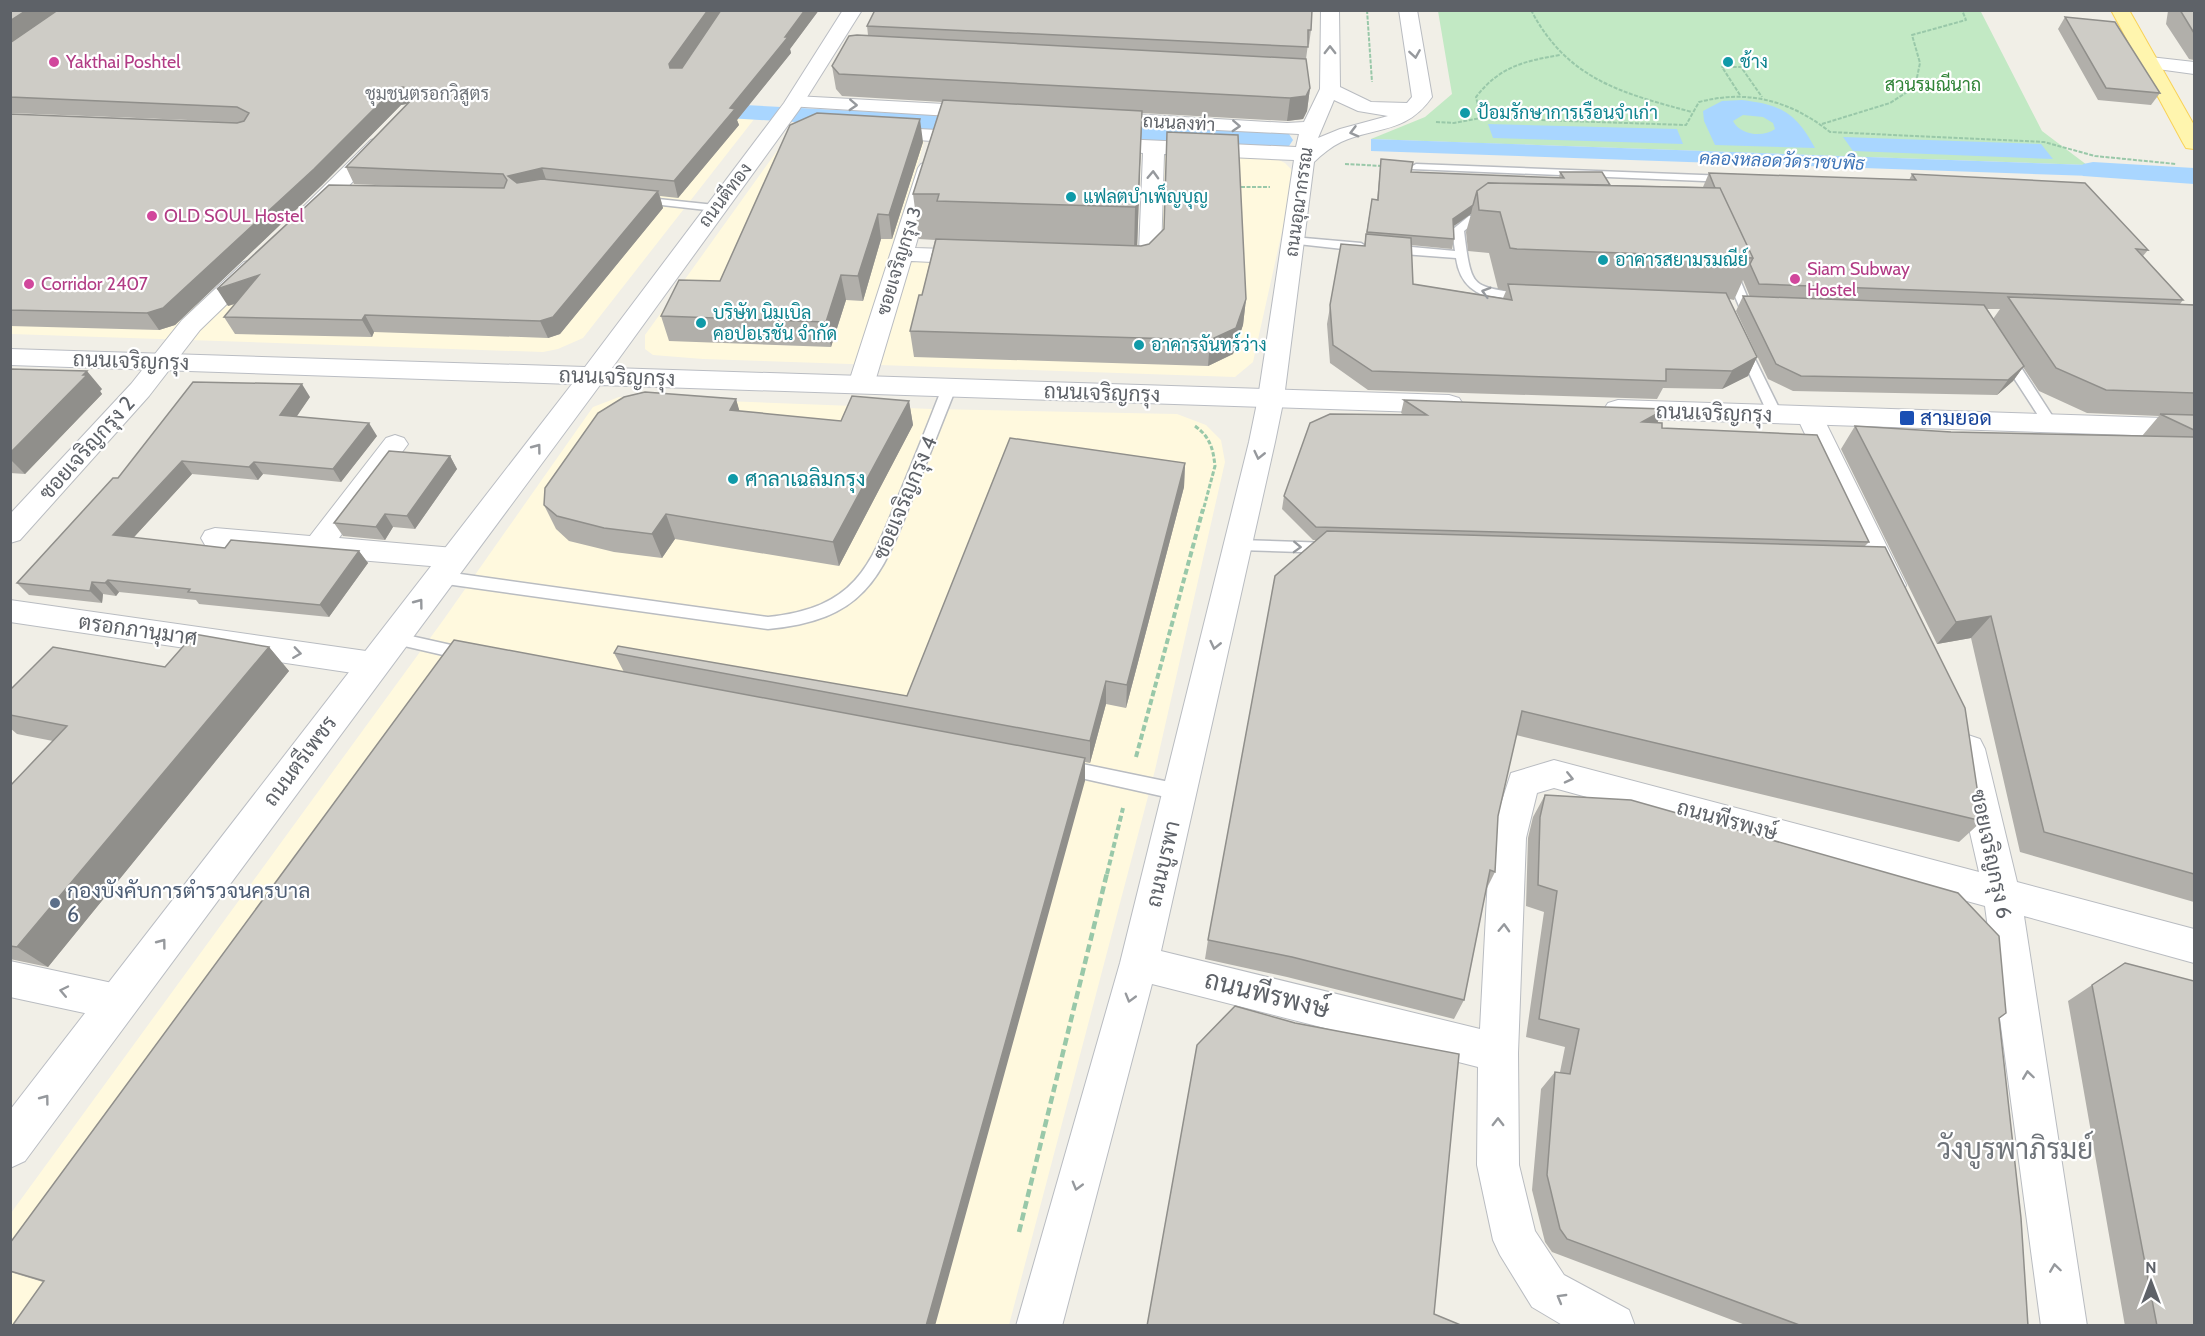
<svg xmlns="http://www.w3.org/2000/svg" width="2205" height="1336" viewBox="0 0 2205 1336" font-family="Cabin,Sarabun,sans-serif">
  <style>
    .commercial { fill: #fff9de }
    .green { fill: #c2e9c4 }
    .water { fill: #a9d6ff; fill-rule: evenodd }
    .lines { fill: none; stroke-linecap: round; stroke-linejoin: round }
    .canal { fill: #a9d6ff; fill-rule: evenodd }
    .lane-casing { stroke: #b9bcc1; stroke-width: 3 }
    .street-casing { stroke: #b9bcc1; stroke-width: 2 }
    .secondary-casing { stroke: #babdc3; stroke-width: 2 }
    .primary-casing { stroke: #f9d257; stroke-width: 2 }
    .path-far3 { stroke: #99c8a9; stroke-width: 2; stroke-dasharray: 4 1.5; stroke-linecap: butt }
    .path-far2 { stroke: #99c8a9; stroke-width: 3; stroke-dasharray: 4.5 2; stroke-linecap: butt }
    .path-far1 { stroke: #99c8a9; stroke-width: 4; stroke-dasharray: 6 3; stroke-linecap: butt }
    .path { stroke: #99c8a9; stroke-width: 4.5; stroke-dasharray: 8 4; stroke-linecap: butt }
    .lane { fill: #fff; fill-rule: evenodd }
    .street { fill: #fff; fill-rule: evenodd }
    .secondary { fill: #fff; fill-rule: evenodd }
    .primary { fill: #fff5ae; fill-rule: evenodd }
    .wall { fill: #b1afaa; fill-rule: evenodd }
    .shaded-wall { fill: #908f8b }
    .building { fill: #ceccc6; stroke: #908f8b; stroke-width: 1.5 }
    .oneway { stroke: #96999d }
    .hotel-dot { fill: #d1479c; stroke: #fff; stroke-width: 2 }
    .culture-dot { fill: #0f9aa8; stroke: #fff; stroke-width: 2 }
    .transit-dot { fill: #1a4fb4; stroke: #fff; stroke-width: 2 }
    .service-dot { fill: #5c6f8a; stroke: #fff; stroke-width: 2 }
    .labels { text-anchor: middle; stroke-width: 4.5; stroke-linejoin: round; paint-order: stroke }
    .far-hotel-label { font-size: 18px; fill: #b23c85; stroke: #fff; text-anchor: start }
    .far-culture-label { font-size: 18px; fill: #0d838f; stroke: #fff; text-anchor: start }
    .far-park-label { font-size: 18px; fill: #308437; stroke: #fff }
    .far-neighbourhood-label { font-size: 18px; fill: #6f747a; stroke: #fff }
    .far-street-label { font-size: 18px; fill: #5e6268; stroke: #fff }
    .far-water-label { font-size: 18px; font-style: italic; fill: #3e75b8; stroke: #fff }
    .street-label { font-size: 21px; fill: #5e6268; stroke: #fff }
    .transit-label { font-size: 21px; fill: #164399; stroke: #fff; text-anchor: start }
    .culture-label { font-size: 21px; fill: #0d838f; stroke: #fff; text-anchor: start }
    .service-label { font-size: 21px; fill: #4e5e75; stroke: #fff; text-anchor: start }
    .near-street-label { font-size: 26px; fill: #5e6268; stroke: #fff }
    .near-quarter-label { font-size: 28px; fill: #6f747a; stroke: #fff }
  </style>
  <rect width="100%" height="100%" fill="#f1efe7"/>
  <path class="commercial" d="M709,113L755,118L583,338L558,349L543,352L11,334V269L28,299L397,307Z
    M792,130L925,138L893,256L1135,265L1162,151L1273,157L1285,163L1295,173L1253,362L1235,377L703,359L653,355L645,349V335Z
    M619,397L932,409L1177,414L1206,425L1221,440L1225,462L1155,770L1009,1325L11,1326V1213L444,619L593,407Z"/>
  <path class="green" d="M1980,10L2042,131L2087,165L1371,139L1425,117L1452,94L1438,11Z"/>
  <path class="water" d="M1742,100C1782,105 1796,113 1815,148L1715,145L1704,121L1703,111L1722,101ZM1743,115L1763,117L1773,123L1775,129C1763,138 1740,135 1733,121Z
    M1488,124L1677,129L1683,144L1493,138Z
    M1843,137L2041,144L2053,159L1853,151Z
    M1371,139L2146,167L2151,178L1371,151Z"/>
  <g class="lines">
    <path class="canal" d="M688,102L990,118L999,121L1003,126L999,131L990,134L679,115L675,110L679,105Z
      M1086,123L1280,132L1289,134L1293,140L1289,146L1280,148L1077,136L1073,131L1077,126Z
      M2093,162L2194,168V184L2083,176L2080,170L2083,164Z"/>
    <defs>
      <path id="lane" d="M1416,164L1728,176L1734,179L1728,182L1412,169L1411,167Z
        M639,197L715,205L721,208L715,211L635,202L633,200Z
        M1469,216L1490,215L1496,218L1490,221H1476L1464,231C1472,296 1473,283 1529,296V302C1520,304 1510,301 1501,300C1475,295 1460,285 1456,258L1390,253L1384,249L1390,245L1455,251L1452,230Z
        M1293,237L1361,243L1367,247L1361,251L1289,243V239Z
        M1730,266L1736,270L1751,306L1749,309L1745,310L1739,306L1724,270Z
        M1743,343L1749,347L1782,414L1780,417H1770L1768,414L1737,347Z
        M2006,351L2011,352L2055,420V426H2045L1999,355Z
        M949,384L956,388C941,425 927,462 912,499C881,580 863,620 768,629L439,583L431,577L439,571L768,617C855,608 870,568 899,495C914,459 928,424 942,388Z
        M1239,540L1331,543L1339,548L1331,553L1239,550L1231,545Z
        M393,632L469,649L475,651L477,655L475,659L469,661L387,642L385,638L387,634Z
        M1063,760L1179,784L1185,787L1188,792L1185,797L1179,800L1063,774L1057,772L1054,767L1057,762Z"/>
      <path id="street" d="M1321,10H1339L1340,87L1371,102L1407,103L1412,97L1399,10H1417L1432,97C1406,134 1377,126 1341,142C1331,147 1322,154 1314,162L1284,398L1275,442L1161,951L1480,1029L1490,838L1511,773L1554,760L1979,872L1951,749L1956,739L1968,735L1980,739L1985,749L2017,882L2194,929V963L2024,916L2087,1326H2041L1985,906L1554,788L1537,793L1526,838L1518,1053L1519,1165L1535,1231L1564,1275L1629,1310L1635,1326H1564L1532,1307L1500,1255L1493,1240L1477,1165L1478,1067L1152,984L1062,1326H1016L1120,963L1249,442L1258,398L1294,160L1164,154L1161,254C1150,271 1131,271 1113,267L1110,262L1113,257L1134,255L1139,252L1143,153L1093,148L1090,144L1093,140L1100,138L1296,147L1299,134L1098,124L1091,122L1088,118L1091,114L1098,112L1287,123L1304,122L1320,89ZM1334,100L1358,111L1388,116L1340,129L1318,138Z
        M2150,57L2194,62V74L2143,67L2141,63L2143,59Z
        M795,96L982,106L989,108L992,112L989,116L982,118L788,106L785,102Z
        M881,127L975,132L982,134L985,138L982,142L975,144L874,137L871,133L874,129Z
        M378,138L385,140L388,144L385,148L316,220H300L297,215L300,210L371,140Z
        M928,162L935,164L938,168L915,248L975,250L983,252L986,257L983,262L975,264L911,261L874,385L870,391L861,393L852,391L848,385L918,168L921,164Z
        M252,260L260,262L264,267L260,272L200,330L149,396L20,540L10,543V514L131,384L182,320L244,262Z
        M1809,407L1818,409L1822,415L1906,585L1902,593L1891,596L1880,593L1876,585L1796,415L1800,409Z
        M395,435L404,438L408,444L339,538L454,548L464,551L469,558L464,565L454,568L215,548L205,545L201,538L205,531L215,528L310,536L386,438Z
        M10,600L373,652L384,655L389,664L384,673L373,676L10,622Z
        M10,961L117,984L131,989L136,1002L131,1015L117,1020L10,997Z"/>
      <path id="secondary" d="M843,10H862L799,110L612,368L1449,395L1459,398L1463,404L1459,410L1449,413L600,385L25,1161L10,1168V1110L572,384L10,365V349L585,367L784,103Z
        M1618,400L2194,419V437L1618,418L1608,415L1604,409L1608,403Z"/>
      <path id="primary" d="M2111,10H2129L2194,125V149L2186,148L2183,143Z"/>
    </defs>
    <use href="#lane" class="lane-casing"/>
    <use href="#street" class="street-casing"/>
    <use href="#secondary" class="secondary-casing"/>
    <use href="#primary" class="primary-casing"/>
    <path class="path-far3" d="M1367,10L1372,82
      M1531,10C1567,79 1621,93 1692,112
      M1740,95L1722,67H1741L1762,97
      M1481,118L1686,125L1699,102C1748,89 1791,101 1830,132L2044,142L2095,156L2176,164
      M1436,122L1454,123L1481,118L1476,97C1499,67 1524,61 1560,55
      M1822,124L1890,103L1915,87L1920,63L1912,35L1966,20L1962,10
      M1345,164L1383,166
      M1241,187H1270"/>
    <path class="path-far2" d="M1195,426C1210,437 1213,448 1215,466L1203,511"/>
    <path class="path-far1" d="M1136,757L1203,509
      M1107,874L1123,808"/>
    <path class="path" d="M1019,1232L1107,873"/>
    <use href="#lane" class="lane"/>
    <use href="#street" class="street"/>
    <use href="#secondary" class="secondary"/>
    <use href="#primary" class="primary"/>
  </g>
  <path class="wall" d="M10,10H819L790,49L791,53L737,120L739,125L678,198L660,196L663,208L560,334L548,338L374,332L372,337L235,334L224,317L235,304L228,306L397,186L354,184L346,167L407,104L401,105L322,185L175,325L159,330L10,326V114L239,122L10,113Z
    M2165,10H2194V60L2189,59L2166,24L2168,11Z
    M2065,17L2160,93L2151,105L2098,100L2058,29Z
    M867,26L1311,30L1309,45L1308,44L1306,59L1310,88L1307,111L1303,119L1287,121L1142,113L1137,246L1246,299L1243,325L1233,354L1208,366L914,357L910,331L922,295L935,240L919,239L913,194L942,102L842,96L836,89L832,66L868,35Z
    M923,142L892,239H881L863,301L846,300L831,347L669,341L661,316L720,281Z
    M1381,159L1411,172L1559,178L1560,172L1610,185L1703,187L1709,173L1909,180L1912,174L2148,250L2143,256L2183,300L2180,304L2194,305V902L2020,852L1971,638L1937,644L1841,449L1855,426L1951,432L2142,436L2159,416L2087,413L2039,391L2023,367L2013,381L1997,395L1793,391L1768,379L1736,311L1743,296L1750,297L1743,280L1734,300L1729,299L1757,357L1748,376L1722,389L1663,388L1657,399L1368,390L1330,363L1327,324L1341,244L1364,246L1372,199L1377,200ZM1471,214L1466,232L1468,251L1489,253L1498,289L1506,291L1503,298L1413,284L1411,245L1452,249L1454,239L1453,226ZM1986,309H2000L1993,319Z
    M10,369L102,389L100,391L102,394L25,474L10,473Z
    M310,397L296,416L377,436L341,482L263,474L258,480L192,474L133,538L225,548L359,551L368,563L329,617L199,604L196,600L119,592L116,596L103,594L102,603L29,595L17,583L118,478Z
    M736,399L739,411L841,421L909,401L913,425L839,566L675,539L662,558L614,552L569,541L556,529L544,505Z
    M1404,400L1662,411L1657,422L1662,428L1869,542L1865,546L1982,821L1959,842L1516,735L1498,816L1495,872L1486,890L1464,1000L1454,1019L1287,977L1205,959L1208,940L1317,540H1313L1282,509L1284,496L1404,415L1401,413Z
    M450,456L457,469L415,529L393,527L385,540L343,536L334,523Z
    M1185,463L1184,487L1126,708L1106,704L1090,763L1085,762V781L43,1282L10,1272V1243L624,672L614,653L907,696Z
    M269,647L289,671L48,967L10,959V786L53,741L17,734L10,728V690L165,667Z
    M1545,795L2006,1013L1999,1019L2028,1326H1748L1552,1252L1545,1242L1532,1190L1541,1089L1555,1072H1560L1565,1047L1526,1037L1544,912L1526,906L1528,838L1533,817Z
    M2125,963L2194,1326H2125L2068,1001Z"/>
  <path class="shaded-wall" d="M27,10H60L10,43V21Z
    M708,10H723L673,80L669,64Z
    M805,10H819L790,49L791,53L737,120L739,125L678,198L674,181Z
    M403,87L411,103L401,105L322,185L175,325L159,330L147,313L394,89Z
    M1310,88L1307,111L1303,119L1287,121L1290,98Z
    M1142,111L1137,251L1134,253L1135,207Z
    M920,119L923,142L892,239L889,215Z
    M542,168L548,185L515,193L508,176Z
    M658,191L663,208L560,334L548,338L540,321Z
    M1473,205L1471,214L1451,228L1453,219Z
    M878,214L881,239L863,301L858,276Z
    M259,275L270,291L228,306L217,289Z
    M841,275L846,300L831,347L826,322Z
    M1246,299L1243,325L1233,354L1208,366L1210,340Z
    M365,315L374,332L372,337L362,320Z
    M1757,357L1748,376L1722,389L1732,371Z
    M2024,366L2013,381L1997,395L2008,380Z
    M87,371L102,389L100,391L102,394L25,474L10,459V453Z
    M302,384L310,397L289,428L280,415Z
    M736,399L743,423L730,410Z
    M909,401L913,425L839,566L833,542Z
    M1662,411L1657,424L1642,422Z
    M369,423L377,436L341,482L333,469Z
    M450,456L457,469L415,529L407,516Z
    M182,461L192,474L124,548L113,535Z
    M254,462L263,474L258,480L249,467Z
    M1185,463L1184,487L1126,708L1127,685Z
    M385,514L393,527L385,540L376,527Z
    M666,514L675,539L662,558L652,534Z
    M359,551L368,563L329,617L320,605Z
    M108,580L119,592L116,596L105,583Z
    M92,582L103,594L102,603L90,591Z
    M1991,616L1971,638L1937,644L1956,622Z
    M269,647L289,671L48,967L17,947Z
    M1106,681V704L1090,763V741Z
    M1085,758V781L935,1326H926Z"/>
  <path class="building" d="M10,10H27L10,21Z
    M58,10H708L669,64L670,68H682L721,10H805L785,37H788L730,108L735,109L674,181L542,168L508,176L517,183L542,179L658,191L553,317L540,321L365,315L362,320L224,317L259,275L217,289L329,185L504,188L507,180L503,174L346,167L415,96L412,90L403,87L394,89L314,169L163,308L147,313L10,310V114L237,123L244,121L249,113L237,107L10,97V43Z
    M875,10H1312L1311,30H1308V47L867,26Z
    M2180,10H2194V33Z
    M2065,17L2115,22L2160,93L2106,88Z
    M857,35L1306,59L1310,88L1306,96L1290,98L839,74L832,66L849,36Z
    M943,100L1142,111L1138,205L1135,207L937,201L939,194H913Z
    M817,113L920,119L889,215L878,214L858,276L841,275L826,322L661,316L679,280L720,281L790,125Z
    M1167,132L1238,135L1246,299L1236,328L1210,340L910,331L919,295H922L936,239L1141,246L1149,244L1164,229Z
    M1381,159L1413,162L1411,172L1564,178L1560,172H1602L1610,185L1488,183L1477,191L1473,205L1453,219L1454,239L1367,232L1372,199L1378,200Z
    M1709,173L1916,180L1912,174L2085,183L2148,250L2136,249L2183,300L1759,284L1750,264L1753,258L1720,188H1715Z
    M1488,183L1720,188L1753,258L1517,249L1510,248L1500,212L1479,210L1477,191Z
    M1366,234L1411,238L1413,284L1512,300L1508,284L1726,293L1757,357L1732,371L1666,369V381L1372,371L1333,345L1330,305L1341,244L1365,246Z
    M1743,296L1984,305L2024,366L2008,380L1801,376L1776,364Z
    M2008,297L2194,305V393L2106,390L2056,368Z
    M10,369L87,371L83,375H87L10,453Z
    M193,382L302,384L280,415L369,423L333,469L254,462L249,467L182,461L113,535L225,548L231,540L359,551L320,605L188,592L190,589L108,580L105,583L92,582L90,591L17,583L113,478H118Z
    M645,392L736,399L730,410L841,421L852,396L909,401L833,542L666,514L652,534L604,528L557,516L544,505L545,488L598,413L624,397Z
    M1404,400L1663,409L1662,411L1642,422L1662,423V428L1817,435L1869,542L1316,527L1284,496L1310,423L1330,414L1427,415Z
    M2160,414L2194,415V430Z
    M1855,426L1951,432L2194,437V874L2044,832L1991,616L1956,622Z
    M1010,438L1185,463L1127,685L1106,681L1090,741L614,653L618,646L907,696Z
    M389,451L450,456L407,516L385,514L376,527L334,523Z
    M1327,531L1885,547L1965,708L1982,821L1522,711L1498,816L1495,872L1490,870L1464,1000L1292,957L1208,940L1275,576Z
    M194,634L269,647L17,947L10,946V786L67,726L10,715V690L53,647L165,667Z
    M454,640L1085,758L926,1326H12L44,1281L10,1271V1243Z
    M1545,795L1631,800L1958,893L1999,936L2006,1013L1999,1018L2021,1218L2028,1326H1802L1567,1239L1560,1229L1547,1175L1555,1072L1570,1074L1579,1029L1539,1019L1557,891L1538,885L1540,817Z
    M2125,963L2194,981V1326H2157L2092,985Z
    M1235,1006L1295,1023L1459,1054L1434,1314L1463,1326H1147L1197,1045Z"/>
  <defs><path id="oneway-chevron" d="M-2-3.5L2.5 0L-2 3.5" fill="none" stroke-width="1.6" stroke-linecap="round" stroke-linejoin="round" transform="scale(1.5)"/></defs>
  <g class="oneway">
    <use href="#oneway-chevron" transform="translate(1330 50) rotate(-90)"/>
    <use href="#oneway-chevron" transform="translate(1415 54) rotate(81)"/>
    <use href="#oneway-chevron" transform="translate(853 105) rotate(3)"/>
    <use href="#oneway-chevron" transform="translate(1236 126) rotate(3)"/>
    <use href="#oneway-chevron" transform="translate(1354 132) rotate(165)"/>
    <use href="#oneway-chevron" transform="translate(1153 175) rotate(-88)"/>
    <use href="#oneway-chevron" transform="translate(1486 292) rotate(-164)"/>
    <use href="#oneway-chevron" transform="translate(537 448) rotate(-53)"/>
    <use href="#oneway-chevron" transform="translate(1259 455) rotate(103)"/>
    <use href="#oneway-chevron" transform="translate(1297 547) rotate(2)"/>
    <use href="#oneway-chevron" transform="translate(419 603) rotate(-53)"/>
    <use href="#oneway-chevron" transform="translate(1215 645) rotate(103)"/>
    <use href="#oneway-chevron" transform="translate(297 653) rotate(8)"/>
    <use href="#oneway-chevron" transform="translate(1569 778) rotate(13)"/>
    <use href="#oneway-chevron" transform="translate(1504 928) rotate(-88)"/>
    <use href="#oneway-chevron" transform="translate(162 943) rotate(-53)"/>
    <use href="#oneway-chevron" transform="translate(64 991) rotate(-168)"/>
    <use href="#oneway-chevron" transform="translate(1130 998) rotate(106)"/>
    <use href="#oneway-chevron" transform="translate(2028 1075) rotate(-98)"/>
    <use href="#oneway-chevron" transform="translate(45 1099) rotate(-53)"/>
    <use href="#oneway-chevron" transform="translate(1498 1122) rotate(-90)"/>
    <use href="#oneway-chevron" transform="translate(1077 1186) rotate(106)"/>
    <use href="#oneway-chevron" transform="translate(2055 1268) rotate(-98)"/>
    <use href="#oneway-chevron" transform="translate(1561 1298) rotate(-150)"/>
  </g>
  <g class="hotel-dot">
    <circle cx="54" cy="62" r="6"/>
    <circle cx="152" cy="216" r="6"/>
    <circle cx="1795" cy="279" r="6"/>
    <circle cx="29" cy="284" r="6"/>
  </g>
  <g class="culture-dot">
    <circle cx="1728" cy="62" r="6"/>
    <circle cx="1465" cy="113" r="6"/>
    <circle cx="1071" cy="197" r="6"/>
    <circle cx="1603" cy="260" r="6"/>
    <circle cx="701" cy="323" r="6"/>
    <circle cx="1139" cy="345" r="6"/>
    <circle cx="733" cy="479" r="6"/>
  </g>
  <rect class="transit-dot" x="1899" y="410" width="16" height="16" rx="3"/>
  <circle class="service-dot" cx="55" cy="903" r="6"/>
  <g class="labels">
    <g class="far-hotel-label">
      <text x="66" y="68">Yakthai Poshtel</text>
      <text x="164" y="222">OLD SOUL Hostel</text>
      <text x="1807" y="275">Siam Subway<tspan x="1807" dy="21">Hostel</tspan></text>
      <text x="41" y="290">Corridor 2407</text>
    </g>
    <g class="far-culture-label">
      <text x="1740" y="68">ช้าง</text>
      <text x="1477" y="119">ป้อมรักษาการเรือนจำเก่า</text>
      <text x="1083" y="203">แฟลตบำเพ็ญบุญ</text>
      <text x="1615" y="266">อาคารสยามรมณีย์</text>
      <text x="713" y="319">บริษัท นิมเบิล<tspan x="713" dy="21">คอปอเรชัน จำกัด</tspan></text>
      <text x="1151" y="351">อาคารจันทร์ว่าง</text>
    </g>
    <g class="far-park-label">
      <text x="1933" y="91">สวนรมณีนาถ</text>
    </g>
    <g class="far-neighbourhood-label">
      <text x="427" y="100">ชุมชนตรอกวิสูตร</text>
    </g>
    <g class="far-street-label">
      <text transform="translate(1179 123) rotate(3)" y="6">ถนนลงท่า</text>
      <text transform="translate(725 195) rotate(-53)" y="6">ถนนตีทอง</text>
      <text transform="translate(1299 202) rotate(-82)" y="6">ถนนอุณากรรณ</text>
      <text transform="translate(899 261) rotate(-73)" y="6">ซอยเจริญกรุง 3</text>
    </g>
    <g class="far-water-label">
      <text transform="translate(1782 161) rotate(2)" y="6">คลองหลอดวัดราชบพิธ</text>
    </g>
    <g class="street-label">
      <text transform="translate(131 361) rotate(2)" y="7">ถนนเจริญกรุง</text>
      <text transform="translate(617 377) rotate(2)" y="7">ถนนเจริญกรุง</text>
      <text transform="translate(1102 393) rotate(2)" y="7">ถนนเจริญกรุง</text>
      <text transform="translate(1714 413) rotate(2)" y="7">ถนนเจริญกรุง</text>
      <text transform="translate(87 448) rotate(-48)" y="7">ซอยเจริญกรุง 2</text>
      <text transform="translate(905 498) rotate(-67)" y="7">ซอยเจริญกรุง 4</text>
      <text transform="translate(138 630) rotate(8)" y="7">ตรอกภานุมาศ</text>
      <text transform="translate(300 761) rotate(-53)" y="7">ถนนตรีเพชร</text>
      <text transform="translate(1727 820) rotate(15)" y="7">ถนนพีรพงษ์</text>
      <text transform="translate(1991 854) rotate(78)" y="7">ซอยเจริญกรุง 6</text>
      <text transform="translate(1163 864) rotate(-77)" y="7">ถนนบูรพา</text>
    </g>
    <g class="transit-label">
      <text x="1920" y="425">สามยอด</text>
    </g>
    <g class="culture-label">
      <text x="745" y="486">ศาลาเฉลิมกรุง</text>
    </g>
    <g class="service-label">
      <text x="67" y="898">กองบังคับการตำรวจนครบาล<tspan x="67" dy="24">6</tspan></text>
    </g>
    <g class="near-street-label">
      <text transform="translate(1267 994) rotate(14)" y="9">ถนนพีรพงษ์</text>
    </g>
    <g class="near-quarter-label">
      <text x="2015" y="1159">วังบูรพาภิรมย์</text>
    </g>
  </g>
  <rect width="2205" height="1336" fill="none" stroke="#5e6268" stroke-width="24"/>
  <g transform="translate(2151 1282)" stroke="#ffffff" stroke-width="4.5" paint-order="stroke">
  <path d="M0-4.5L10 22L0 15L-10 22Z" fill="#5e6268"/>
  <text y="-9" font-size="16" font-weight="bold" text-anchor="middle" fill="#5e6268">N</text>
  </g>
</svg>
